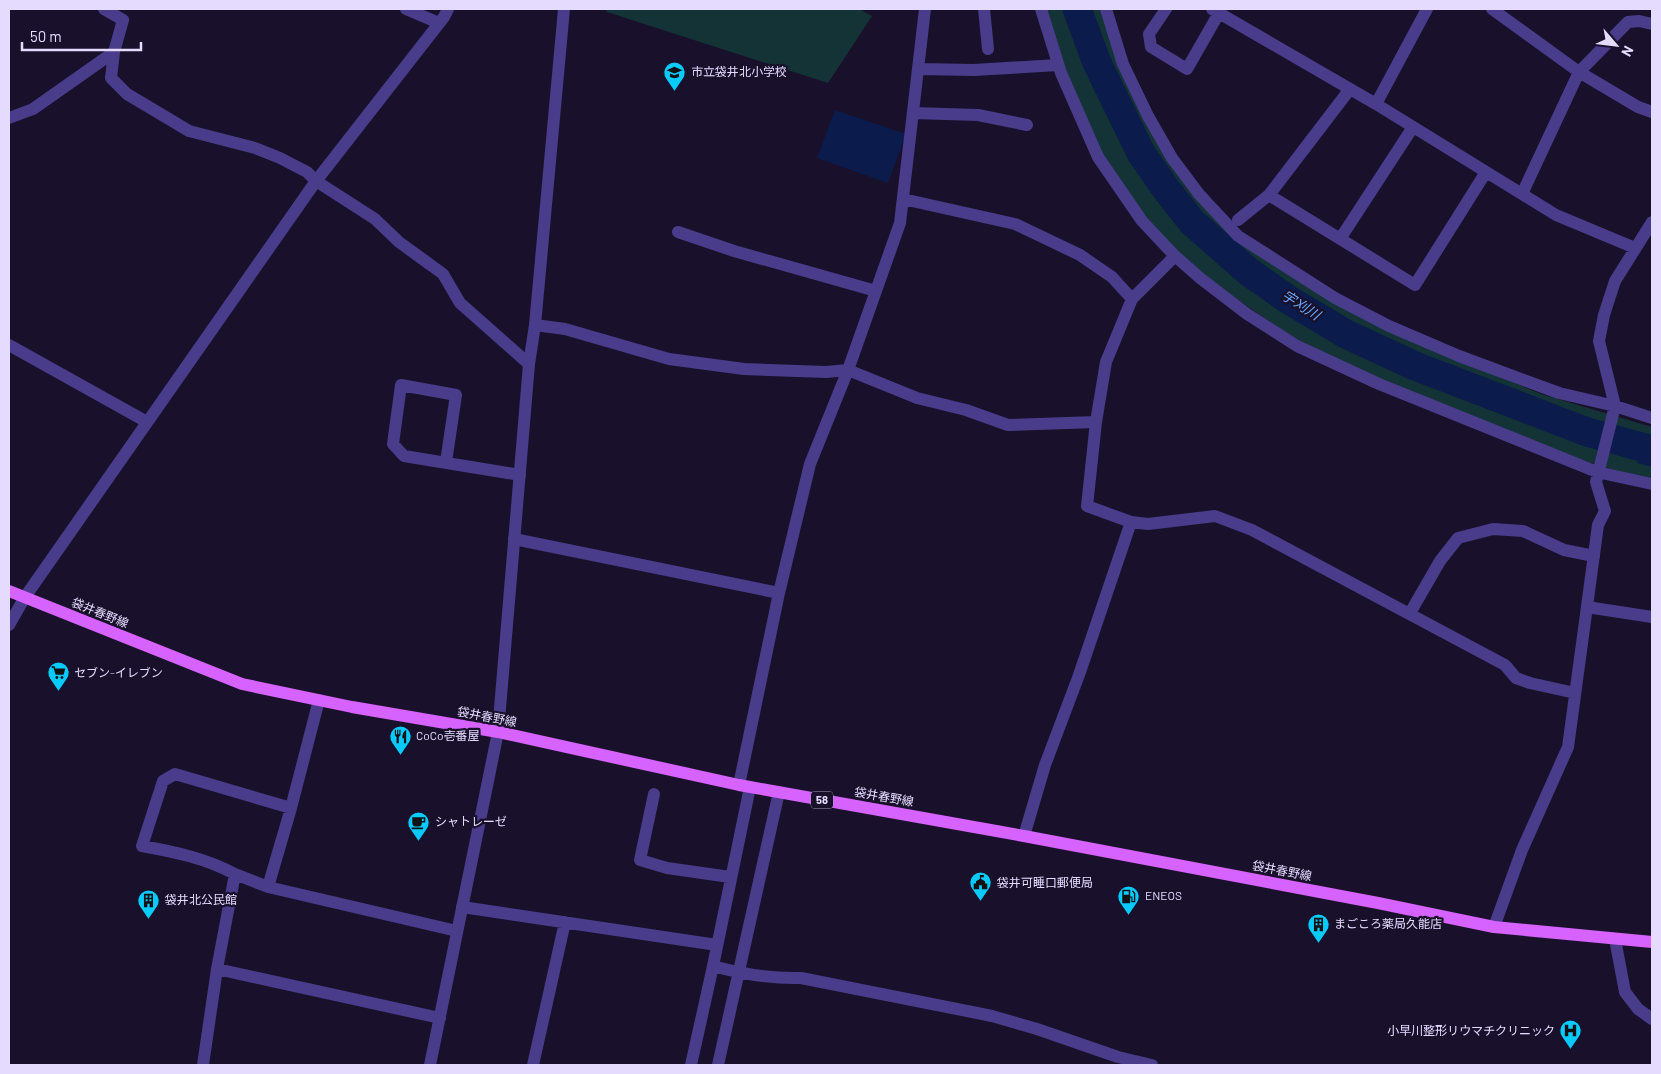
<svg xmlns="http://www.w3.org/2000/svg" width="1661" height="1074" viewBox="0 0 1661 1074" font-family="Barlow,'Noto Sans JP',sans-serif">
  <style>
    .green { fill: #143336 }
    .water { fill: #0b1b4b }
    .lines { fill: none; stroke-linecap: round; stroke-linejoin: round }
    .river { stroke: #0b1b4b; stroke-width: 29 }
    .minor { stroke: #483c8b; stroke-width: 12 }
    .tertiary { stroke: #483c8b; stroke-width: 12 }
    .primary { stroke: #d662ff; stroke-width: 12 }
    .labels { text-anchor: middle; stroke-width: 4.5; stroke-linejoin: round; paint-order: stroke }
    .shield { fill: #19112b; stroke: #a79ebf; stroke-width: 1 }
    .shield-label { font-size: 11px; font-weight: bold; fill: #e4dbff }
    .poi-label { font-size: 12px; fill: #e4dbff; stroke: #19112b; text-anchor: start }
    .street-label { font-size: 12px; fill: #e4dbff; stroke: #19112b }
    .water-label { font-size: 14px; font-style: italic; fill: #69a9ff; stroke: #19112b }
  </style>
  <rect width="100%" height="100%" fill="#19112b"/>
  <path class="green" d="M606,9H859L872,16L828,83L607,12Z
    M1042,9H1105L1171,161L1234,232L1293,277L1445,354L1541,394L1652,427V478L1614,470L1543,448L1325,357L1261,316L1171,251L1122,192L1079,113Z"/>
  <path class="water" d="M835,110L906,134L888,183L817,158Z
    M1646,434L1652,435V467L1637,463Z"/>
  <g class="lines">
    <path class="river" d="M1077,9L1097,63L1141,153L1166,189L1192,222L1249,272L1289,300L1346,334L1415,366L1587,432L1652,450"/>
    <path class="minor" d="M104,9L123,20L114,52L111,78L127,94L189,131L255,148L280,158L307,172L316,181L375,219L399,242L443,274L460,303L529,364
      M406,9L439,23
      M984,9L988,49
      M1041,9L1061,73L1098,157L1142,221L1175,256L1200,278L1247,314L1297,346L1379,384L1597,472L1652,484
      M1106,9L1123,64L1148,116L1172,158L1199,194L1238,236L1335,298L1389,326L1459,356L1559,393L1615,406L1652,418
      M1166,9L1149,34L1151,47L1187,69L1219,13
      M1212,9L1376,104L1556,215L1635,248
      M1492,9L1579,72L1638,107L1652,112
      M919,69L974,70L1058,65
      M1376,104L1427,9
      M913,113L978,115L1027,125
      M9,118L33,109L114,52
      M1522,194L1579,72L1628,22L1639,21L1652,24
      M1269,195L1415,285L1486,172
      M903,199L1015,224L1080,255L1112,277L1132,299
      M1238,220L1269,195L1350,89
      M678,232L734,251L876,291
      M1340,239L1413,127
      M535,325L565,329L669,359L744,369L826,372L848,370L917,398L966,410L1008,425L1096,422L1106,362L1132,299L1175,256
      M9,345L147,422
      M1096,422L1087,506L1131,522L1148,524L1215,516L1252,530L1505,665L1516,678L1530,683L1575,693
      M446,462L456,395L401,385L393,444L404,456L520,475
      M514,539L779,593
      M1587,607L1652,617
      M1410,613L1440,561L1458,538L1493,529L1523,531L1564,550L1594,556
      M739,785L779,593L810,464L848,370L900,223L925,9
      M654,794L640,860L667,868L730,877
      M1024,836L1045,765L1079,675L1131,522
      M235,874L268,887L457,931
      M268,887L291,808L319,700
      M462,907L717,945
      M1494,927L1522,850L1568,747L1598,525L1605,511L1596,482L1615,406L1599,341L1604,315L1615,281L1652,222
      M713,966C742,974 771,979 801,978L992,1016L1037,1029L1118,1057L1152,1065
      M217,969L440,1018
      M203,1065L217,969L235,874C205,858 175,852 142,846L163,781L175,774L291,808
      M533,1065L565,922
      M691,1065L713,966L750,787
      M718,1065L779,792"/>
    <path class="tertiary" d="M9,625L25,597L316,181L444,17L448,9
      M1615,939L1625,992L1638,1009L1652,1019
      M430,1065L498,732L529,364L535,325L564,9"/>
    <path class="primary" d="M9,591L242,684L352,707L498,732L739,785L1024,836L1378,903L1494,927L1652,942"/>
  </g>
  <defs>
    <symbol id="school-pin" viewBox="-11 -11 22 30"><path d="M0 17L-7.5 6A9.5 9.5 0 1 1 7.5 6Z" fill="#07cbff" stroke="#19112b"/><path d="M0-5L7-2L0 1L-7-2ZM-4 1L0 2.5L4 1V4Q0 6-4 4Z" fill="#111"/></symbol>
    <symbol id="supermarket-pin" viewBox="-11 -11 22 30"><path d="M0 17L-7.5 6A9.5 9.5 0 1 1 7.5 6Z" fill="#07cbff" stroke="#19112b"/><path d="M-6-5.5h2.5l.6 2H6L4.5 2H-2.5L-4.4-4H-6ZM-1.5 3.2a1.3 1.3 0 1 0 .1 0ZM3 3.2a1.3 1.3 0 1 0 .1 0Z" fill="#111"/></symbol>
    <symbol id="restaurant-pin" viewBox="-11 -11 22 30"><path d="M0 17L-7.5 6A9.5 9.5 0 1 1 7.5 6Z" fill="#07cbff" stroke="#19112b"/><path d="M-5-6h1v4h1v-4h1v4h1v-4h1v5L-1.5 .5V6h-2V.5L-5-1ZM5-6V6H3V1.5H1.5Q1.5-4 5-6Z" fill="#111"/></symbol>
    <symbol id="cafe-pin" viewBox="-11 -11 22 30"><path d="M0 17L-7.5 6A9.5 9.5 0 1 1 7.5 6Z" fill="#07cbff" stroke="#19112b"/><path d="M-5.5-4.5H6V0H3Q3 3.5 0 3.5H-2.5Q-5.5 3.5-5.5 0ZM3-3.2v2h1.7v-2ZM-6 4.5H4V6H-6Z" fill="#111"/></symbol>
    <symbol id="civic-pin" viewBox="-11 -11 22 30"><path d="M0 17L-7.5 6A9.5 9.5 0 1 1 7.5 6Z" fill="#07cbff" stroke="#19112b"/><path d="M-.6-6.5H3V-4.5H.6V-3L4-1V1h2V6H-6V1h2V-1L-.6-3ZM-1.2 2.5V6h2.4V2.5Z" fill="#111"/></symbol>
    <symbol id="fuel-pin" viewBox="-11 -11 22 30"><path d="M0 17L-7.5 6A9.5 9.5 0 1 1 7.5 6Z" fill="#07cbff" stroke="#19112b"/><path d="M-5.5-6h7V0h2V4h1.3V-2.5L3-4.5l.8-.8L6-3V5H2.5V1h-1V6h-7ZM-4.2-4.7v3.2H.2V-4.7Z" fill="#111"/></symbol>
    <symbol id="building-pin" viewBox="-11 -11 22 30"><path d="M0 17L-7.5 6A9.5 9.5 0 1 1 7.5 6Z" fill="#07cbff" stroke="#19112b"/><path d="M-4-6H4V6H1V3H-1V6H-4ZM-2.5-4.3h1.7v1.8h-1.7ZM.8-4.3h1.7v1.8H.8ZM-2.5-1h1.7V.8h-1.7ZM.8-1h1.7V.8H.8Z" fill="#111"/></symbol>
    <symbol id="hospital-pin" viewBox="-11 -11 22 30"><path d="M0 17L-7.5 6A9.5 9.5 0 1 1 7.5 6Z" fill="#07cbff" stroke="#19112b"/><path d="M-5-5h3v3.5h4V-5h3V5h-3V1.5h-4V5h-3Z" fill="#111"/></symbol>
  </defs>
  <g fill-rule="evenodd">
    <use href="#school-pin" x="662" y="60" width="25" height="34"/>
    <use href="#supermarket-pin" x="46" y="660" width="25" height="34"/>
    <use href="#restaurant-pin" x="388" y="724" width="25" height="34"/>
    <use href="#cafe-pin" x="406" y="810" width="25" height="34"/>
    <use href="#civic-pin" x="968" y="870" width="25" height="34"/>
    <use href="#fuel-pin" x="1116" y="884" width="25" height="34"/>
    <use href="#building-pin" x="136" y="888" width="25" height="34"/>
    <use href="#building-pin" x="1306" y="912" width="25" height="34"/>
    <use href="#hospital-pin" x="1558" y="1018" width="25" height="34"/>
  </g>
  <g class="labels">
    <rect class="shield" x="811" y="791.5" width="22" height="17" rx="4"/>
    <g class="shield-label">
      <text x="822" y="804">58</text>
    </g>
    <g class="poi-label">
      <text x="691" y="76">市立袋井北小学校</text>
      <text x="74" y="677">セブン-イレブン</text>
      <text x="416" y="740">CoCo壱番屋</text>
      <text x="435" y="826">シャトレーゼ</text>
      <text x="997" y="887">袋井可睡口郵便局</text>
      <text x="1145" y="900">ENEOS</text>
      <text x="165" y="904">袋井北公民館</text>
      <text x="1334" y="928">まごころ薬局久能店</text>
      <text x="1555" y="1035" text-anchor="end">小早川整形リウマチクリニック</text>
    </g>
    <g class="street-label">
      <text transform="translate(100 613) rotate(22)" y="4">袋井春野線</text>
      <text transform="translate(487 717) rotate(11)" y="4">袋井春野線</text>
      <text transform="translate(884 797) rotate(10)" y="4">袋井春野線</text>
      <text transform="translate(1282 871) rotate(11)" y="4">袋井春野線</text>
    </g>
    <g class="water-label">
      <text transform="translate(1301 305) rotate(32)" y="5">宇刈川</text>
    </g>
  </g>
  <rect width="1661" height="1074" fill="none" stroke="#e4dbff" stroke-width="20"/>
  <g transform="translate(1616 45) rotate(118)" stroke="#19112b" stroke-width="4" paint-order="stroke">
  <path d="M0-4L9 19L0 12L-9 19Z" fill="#e4dbff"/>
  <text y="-8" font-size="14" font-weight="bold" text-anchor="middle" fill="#e4dbff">N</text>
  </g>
  <path d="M22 42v8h119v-8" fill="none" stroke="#e4dbff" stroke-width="2.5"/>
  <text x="30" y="42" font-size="15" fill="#e4dbff" stroke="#19112b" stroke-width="4" paint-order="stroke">50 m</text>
</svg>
